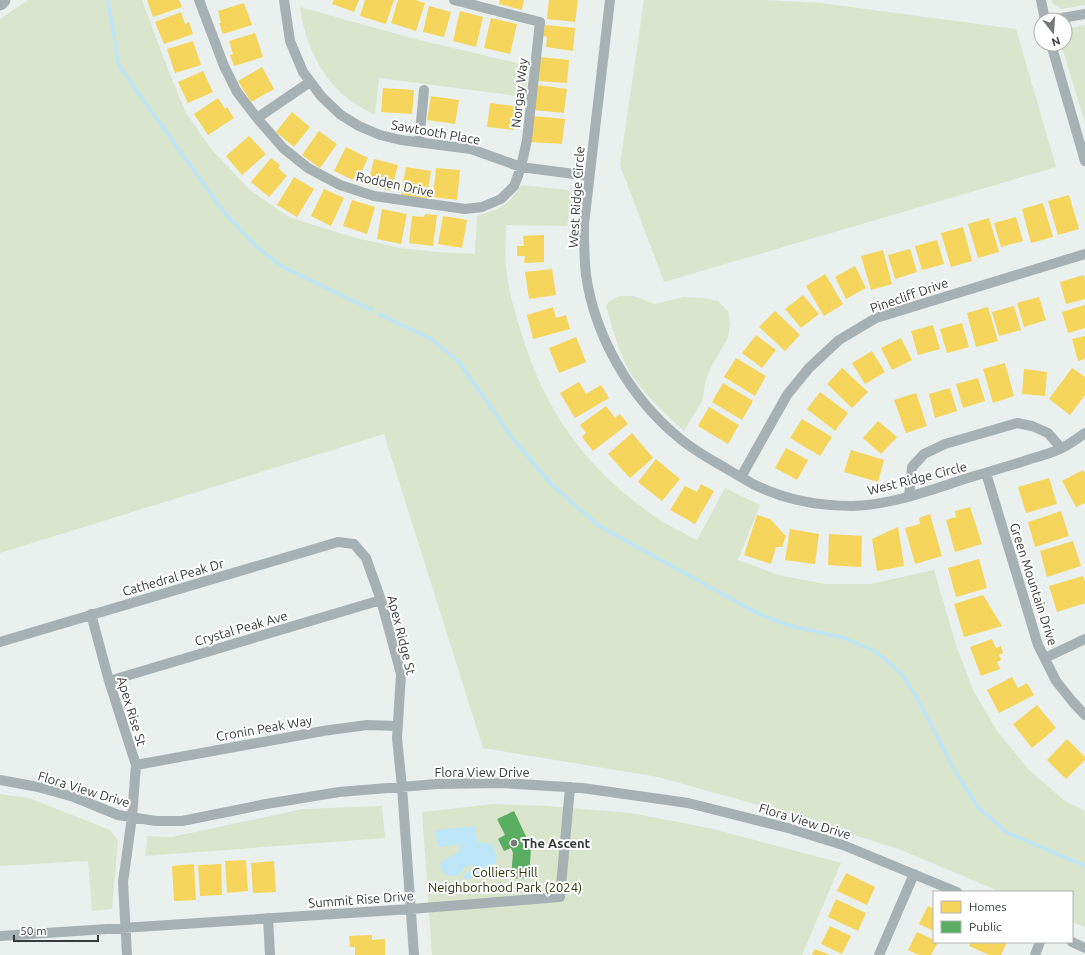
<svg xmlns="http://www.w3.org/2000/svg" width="1085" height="955" viewBox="0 0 1085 955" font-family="Ubuntu,sans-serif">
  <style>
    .green { fill: #dae5cd }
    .water { fill: #bde6f8 }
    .homes { fill: #f6d55c }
    .public { fill: #5aae61 }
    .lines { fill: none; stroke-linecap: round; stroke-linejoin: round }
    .stream { stroke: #bde6f8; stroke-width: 3.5 }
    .street { stroke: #a5b1b2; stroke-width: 10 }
    .secondary { stroke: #a3afb0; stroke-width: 15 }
    .poi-dot { fill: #757a78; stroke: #fff; stroke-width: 1.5 }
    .labels { text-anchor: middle; stroke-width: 4; stroke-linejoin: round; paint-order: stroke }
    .street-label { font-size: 13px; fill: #363b39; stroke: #fff }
    .poi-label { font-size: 13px; font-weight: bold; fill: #363b39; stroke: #fff; text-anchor: start }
    .park-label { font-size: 13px; fill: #2a3608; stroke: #fff }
  </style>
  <rect width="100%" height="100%" fill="#e9f0ee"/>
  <path class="green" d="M28,0H142L169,72L186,113L212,150L251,191L289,217L352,237L400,248L438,252L475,254L477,216C498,209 509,207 521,185L568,190L572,194L567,226L506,225C506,239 505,253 506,267C508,290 515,313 522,335C546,414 589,472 657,518C670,527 684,533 697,540L725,488L760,505L738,560L779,575L824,584H871L934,570L956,645L973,690L997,731L1029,770L1065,801L1085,811V927L1072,922V892H1001L901,850L777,810L658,777L483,748L384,434L0,553V19Z
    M644,0H766L821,3L1016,29L1056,167L664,282L620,165Z
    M1052,0H1085V5L1062,9L1052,3Z
    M300,7L415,39L529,66L526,97L379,78L375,115C368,111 359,107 351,101C321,79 305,44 300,7Z
    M1085,25V123L1061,44H1065L1066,29Z
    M620,296H633L655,304L684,297L704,298L718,301L728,311L730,323L728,338L712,365L706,379L702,401L684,431C665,413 644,395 630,372C618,352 613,328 606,306L609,301Z
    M0,794L29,798L110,830L118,840L112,909L92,911L88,861L0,866Z
    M493,804L546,806L631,813L713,829L841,863L802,955H432L422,812Z
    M382,806L385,838L145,856L148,836L172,837L303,809Z"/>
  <path class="water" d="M475,826L477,842L492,844L497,857L492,870L484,872L481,877L464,879L463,876L472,869L473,865C470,865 466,866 464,868C461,871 463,870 460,873C455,877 447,877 443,872C434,859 452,857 457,853C460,851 460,848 461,844L438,847L435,830Z"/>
  <path class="homes" d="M147,0H179L182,7L153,17Z
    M334,0H359L354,12L332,4Z
    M365,0H394L386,24L360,16Z
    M398,0H415L425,3L416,31L391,23Z
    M500,0H524L522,10L499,4Z
    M549,0H578L575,22L547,19Z
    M244,3L252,25L223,34L219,23H221L218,11Z
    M429,6L451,12L444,37L423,32Z
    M460,11L483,17L476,47L453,41Z
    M181,12L185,24L189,22L193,34L164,44L155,22Z
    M491,18L517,24L510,54L484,48Z
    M545,25L575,28L573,51L546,47L547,37L543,36Z
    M255,33L263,57L234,66L230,55L233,54L229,41Z
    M193,41L201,65L175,73L167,49Z
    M540,57L569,60L567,83L538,81Z
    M262,67L274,89L251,102L238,81Z
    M203,71L213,92L188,103L178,82Z
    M537,85L567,89L564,113L534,110Z
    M383,88L414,90L412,114L381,112Z
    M431,96L459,100L455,124L427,120Z
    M218,98L225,109L227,107L234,118L208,135L194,114Z
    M490,103L523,107L521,119L515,118L514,130L487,127Z
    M292,112L310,127L294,147L276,132Z
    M533,116L565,119L562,144L531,142Z
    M319,131L337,144L320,168L302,155Z
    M249,136L266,154L242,175L226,156Z
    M346,147L368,158L361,173L357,171L353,180L334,171Z
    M271,158L280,165L278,168L287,176L269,197L251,182Z
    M374,159L398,165L391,191L368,185Z
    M406,167L431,171L427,199L401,195Z
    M436,168L460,170L457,200L433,197Z
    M294,177L314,189L297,217L277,205Z
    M324,189L344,198L331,226L311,216Z
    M1069,195L1079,229L1058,235L1048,201Z
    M352,200L375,207L367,234L343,226Z
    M1043,203L1053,237L1031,243L1022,209Z
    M382,209L407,214L401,244L377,239Z
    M425,214L437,215L433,246L409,243L412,216L424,217Z
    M443,216L467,220L462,248L438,244Z
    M1016,217L1023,241L1001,247L994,223Z
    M989,218L999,252L978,258L968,224Z
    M963,227L972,261L951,267L941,233Z
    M544,235V262L524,263L525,256H517V246H524L523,236Z
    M937,240L944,264L922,270L915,246Z
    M910,249L917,272L895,279L888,255Z
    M883,250L892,284L871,290L861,256Z
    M855,266L866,288L846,299L835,277Z
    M552,269L556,295L529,299L525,272Z
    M825,274L843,304L824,316L806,286Z
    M1084,275L1085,281V299L1066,304L1060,282Z
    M803,295L819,314L801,328L785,309Z
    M1039,297L1046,320L1024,327L1017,303Z
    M1085,305V328L1068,333L1062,312Z
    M1014,306L1021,330L999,336L992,312Z
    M553,307L556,318L566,315L570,329L533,339L527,315Z
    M988,307L998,341L976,347L967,313Z
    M775,311L800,335L785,351L759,327Z
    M962,323L969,347L947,353L940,329Z
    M933,325L940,349L918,355L911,331Z
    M756,335L776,350L762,368L742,353Z
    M1085,336V359L1078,361L1072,339Z
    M576,337L586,362L559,373L549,348Z
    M901,338L912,360L892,370L881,348Z
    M872,351L885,372L865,384L852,363Z
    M736,358L766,376L755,396L724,377Z
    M1005,363L1014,396L993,403L983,369Z
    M842,368L868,392L852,408L827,384Z
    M1072,368L1085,377V395L1070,415L1049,399Z
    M1024,369L1047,372L1045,396L1022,394Z
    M978,378L985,401L963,408L956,384Z
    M579,382L586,394L601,385L609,398L575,418L560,393Z
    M723,383L753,401L742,420L712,402Z
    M950,388L957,411L935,418L929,394Z
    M820,392L848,413L835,431L807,409Z
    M916,393L927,426L906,433L894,400Z
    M606,406L615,418L620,414L628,424L593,451L582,437L586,433L580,425Z
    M709,407L739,425L728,444L698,426Z
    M802,419L832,437L820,456L790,438Z
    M878,421L897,437L881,454L863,438Z
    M632,433L653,458L630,478L608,454Z
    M786,448L808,460L797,480L775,468Z
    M851,450L884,460L878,482L844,472Z
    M656,459L680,479L662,501L638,482Z
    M1083,470L1085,473V503L1076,507L1062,481Z
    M1049,478L1057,504L1026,513L1018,487Z
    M701,484L714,491L695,524L670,510L685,486L697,492Z
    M970,507L982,544L955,552L946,520L956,517L955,511Z
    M1061,511L1069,536L1035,547L1028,522Z
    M930,514L942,556L915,564L905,528L920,524L919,518Z
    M757,515L770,519L786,536L782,547H776L771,564L744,555Z
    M898,527L904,566L877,571L872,539Z
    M790,529L819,534L815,564L785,560Z
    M829,534L862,536L861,567L828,565Z
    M1073,541L1081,566L1047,577L1040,551Z
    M979,559L987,588L956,597L948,568Z
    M1083,576L1085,582V603L1057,612L1049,586Z
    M983,595L1002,626L964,637L954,604Z
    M992,639L996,648L1001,646L1003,653L999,655L1001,660L997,662L1000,669L981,676L970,647Z
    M1012,677L1018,688L1027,683L1034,695L999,713L987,690Z
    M1037,705L1056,728L1032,748L1013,724Z
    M1067,739L1085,757V760L1066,779L1047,760Z
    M246,860L248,891L227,893L225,861Z
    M274,861L276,892L253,893L251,863Z
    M194,864L196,900L174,901L172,866Z
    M221,864L222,895L200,896L198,865Z
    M846,873L875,887L867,905L837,891Z
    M836,899L866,913L858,931L828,917Z
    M928,906L934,909V931L919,924Z
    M830,926L851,936L842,954L821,944Z
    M917,932L934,940V942H938L931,955H919L908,950Z
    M372,935V940L385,939V955H355V947H350L349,936Z
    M971,942H1007L1001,955H989L969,946Z
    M815,949L830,955H812Z"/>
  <path class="public" d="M514,811L531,847L529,879L511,878L513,853L511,848L504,851L498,839L505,835L497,819Z"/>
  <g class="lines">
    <path class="stream" d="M108,0L119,66L223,211L256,246L281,266L372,310
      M379,314L431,339L459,362L513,439L552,485L599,526L759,614L787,625L844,638L873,650L899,671L915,694L955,771L978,807L1006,832L1085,866"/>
    <path class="street" d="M199,0L224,66L237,92L257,118L283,148L308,168L340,185L374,196L465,209L482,207L501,199L514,186L516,181L521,167L527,140L540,22L454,0
      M284,0L290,41L303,72L321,96L341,115L359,126L380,135L401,140L471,149L521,167L589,176
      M610,0L584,224C584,241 584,258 586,275C595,337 630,397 678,437C693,450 710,459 727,469C736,474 744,479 753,484C783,499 819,506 852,506C893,505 933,489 971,477C991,471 1011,466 1030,459C1041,456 1052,453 1062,448C1070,444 1078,438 1085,433
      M1041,0L1045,20
      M1051,20L1085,14
      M1051,44L1085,161
      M257,118L310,82
      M419,142L424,90
      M986,473L1038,645L1056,681L1072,701L1085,715
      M741,477L787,395L809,368L839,340L876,318L1085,254
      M909,496L912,467L924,454L945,444L1017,423L1032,426L1048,433L1061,448
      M91,614L109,681L136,765L132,817L123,882L127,955
      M0,642L338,542L354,544L366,558L381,600L401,674L397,738L402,787L414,955
      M1045,658L1085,639
      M109,681L381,600
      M136,765L323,731L367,725L398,726
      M0,780L38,787L74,797L118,815L156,821H182L266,804L339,792L437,784L502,783L582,788L688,803L788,828L843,845L957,892
      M268,918L270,955
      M0,936L411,909L560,897L570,787
      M1072,942L1085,948
      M879,955L914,874
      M1035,955L1040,942"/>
    <path class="secondary" d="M0,3L3,0"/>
  </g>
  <circle class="poi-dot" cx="514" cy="843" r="4"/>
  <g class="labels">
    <g class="street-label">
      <text transform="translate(519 93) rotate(-84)" y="5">Norgay Way</text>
      <text transform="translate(436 132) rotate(10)" y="5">Sawtooth Place</text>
      <text transform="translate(395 184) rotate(12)" y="5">Rodden Drive</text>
      <text transform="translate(576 197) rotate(-86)" y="5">West Ridge Circle</text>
      <text transform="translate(909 295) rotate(-19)" y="5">Pinecliff Drive</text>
      <text transform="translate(917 478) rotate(-14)" y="5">West Ridge Circle</text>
      <text transform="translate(173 577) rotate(-16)" y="5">Cathedral Peak Dr</text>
      <text transform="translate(1034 584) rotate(72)" y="5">Green Mountain Drive</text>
      <text transform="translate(241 628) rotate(-16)" y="5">Crystal Peak Ave</text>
      <text transform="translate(402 635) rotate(76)" y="5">Apex Ridge St</text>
      <text transform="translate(132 711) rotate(73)" y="5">Apex Rise St</text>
      <text transform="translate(264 728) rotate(-10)" y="5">Cronin Peak Way</text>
      <text x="482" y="777">Flora View Drive</text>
      <text transform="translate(84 789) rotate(17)" y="5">Flora View Drive</text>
      <text transform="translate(805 821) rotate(17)" y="5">Flora View Drive</text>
      <text transform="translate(361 899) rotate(-4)" y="5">Summit Rise Drive</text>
    </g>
    <g class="poi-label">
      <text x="522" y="848">The Ascent</text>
    </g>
    <g class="park-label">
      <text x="505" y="877">Colliers Hill<tspan x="505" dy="15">Neighborhood Park (2024)</tspan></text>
    </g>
  </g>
  <rect x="933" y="891" width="140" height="52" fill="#ffffff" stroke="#afb1b0"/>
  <rect x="941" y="901" width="20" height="12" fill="#f6d55c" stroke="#afb1b0"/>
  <text x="969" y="911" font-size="12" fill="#363b39">Homes</text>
  <rect x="941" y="921" width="20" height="12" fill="#5aae61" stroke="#afb1b0"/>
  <text x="969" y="931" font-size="12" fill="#363b39">Public</text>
  <g transform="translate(1053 32) rotate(163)"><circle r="19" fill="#ffffff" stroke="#afb1b0"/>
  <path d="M0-3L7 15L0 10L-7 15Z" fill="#757a78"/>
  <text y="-6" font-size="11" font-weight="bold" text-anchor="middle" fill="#363b39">N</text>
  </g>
  <path d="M14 935v6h84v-6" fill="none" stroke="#363b39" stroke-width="2"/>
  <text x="20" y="935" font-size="12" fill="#363b39" stroke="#ffffff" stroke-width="3" paint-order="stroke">50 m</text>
</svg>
